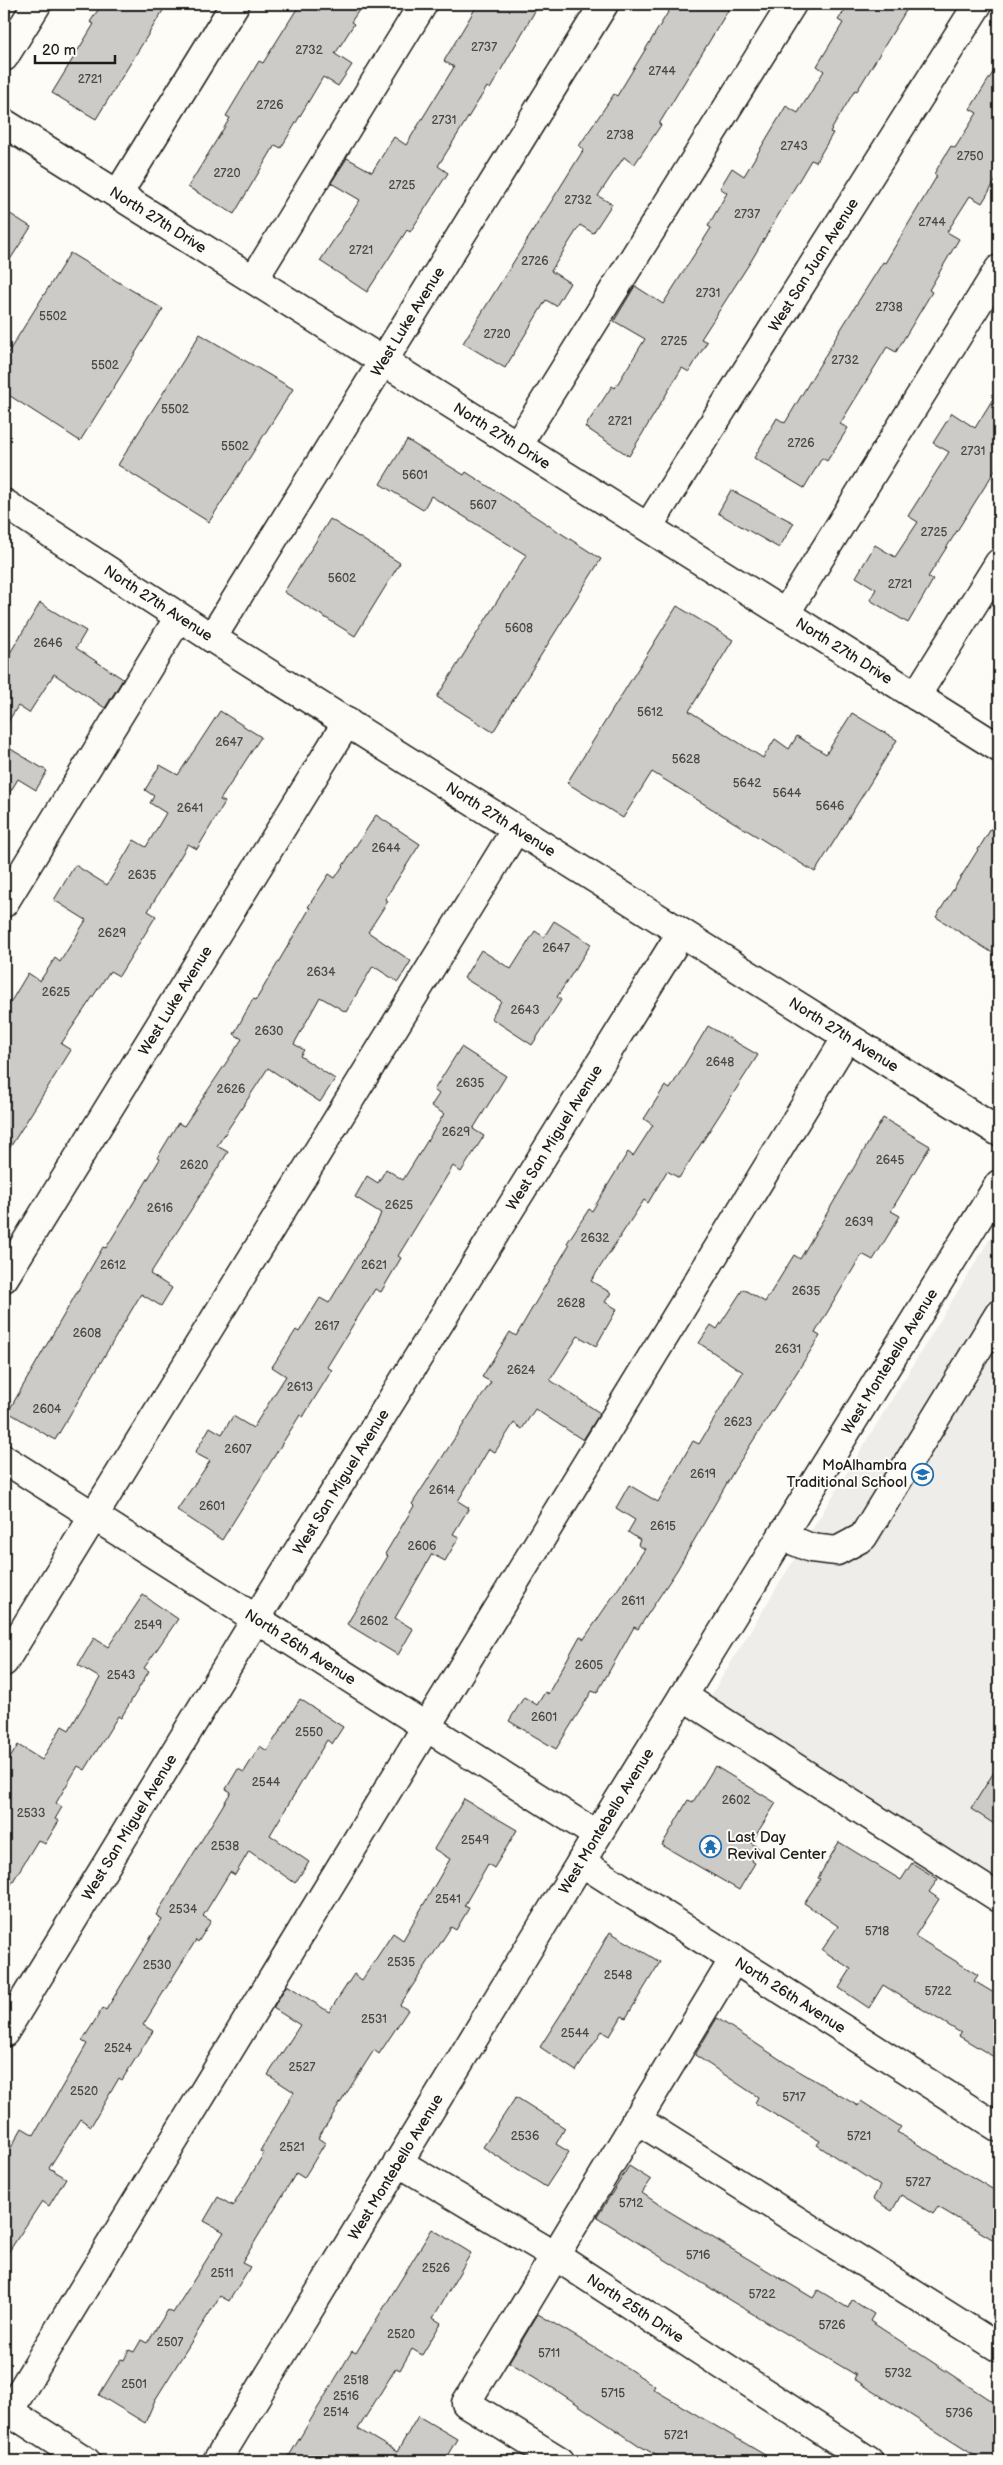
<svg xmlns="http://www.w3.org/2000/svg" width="1003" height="2465" viewBox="0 0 1003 2465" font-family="'Balsamiq Sans',sans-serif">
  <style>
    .built { fill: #eeede9 }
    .building { fill: #cccbc8; stroke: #1c1c1c }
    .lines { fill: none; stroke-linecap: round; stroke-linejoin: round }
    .minor-casing { stroke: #1c1c1c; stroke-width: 31 }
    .major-casing { stroke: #1c1c1c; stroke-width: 31 }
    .minor { stroke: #fdfcf7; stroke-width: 28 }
    .major { stroke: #fdfcf7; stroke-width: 28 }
    .labels { text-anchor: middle; stroke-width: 4; stroke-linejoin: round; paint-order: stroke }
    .number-label { font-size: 12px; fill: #484847 }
    .street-label { font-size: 15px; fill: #1c1c1c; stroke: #fdfcf7 }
    .poi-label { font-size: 15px; fill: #1c1c1c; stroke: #fdfcf7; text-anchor: end }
  </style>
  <rect width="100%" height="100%" fill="#fdfcf7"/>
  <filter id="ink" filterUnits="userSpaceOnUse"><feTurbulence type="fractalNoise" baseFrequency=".02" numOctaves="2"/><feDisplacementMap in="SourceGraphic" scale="10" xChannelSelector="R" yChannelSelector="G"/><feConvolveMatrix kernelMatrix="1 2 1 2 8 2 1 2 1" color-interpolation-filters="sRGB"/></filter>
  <g filter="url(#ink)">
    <path class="built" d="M999,1224V1916L694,1723Z"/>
    <path class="building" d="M102,4H167L96,119L52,93L94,24L90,22Z
      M300,4H363L351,22L354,24L335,54L352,65L338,86L323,77L281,148L275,145L234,214L188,187L230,118L226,116L259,61L263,63Z
      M478,4H539L490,89L487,87L438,166L448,173L410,232L407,230L367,292L320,261L360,200L331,183L347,158L372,172L394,137L406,145L454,67L444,61Z
      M673,4H732L659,124L661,125L634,165L624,157L598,196L612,204L593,233L580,225L551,271L570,283L556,306L546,300L505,368L463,343L584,149L579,146L614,94L617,96Z
      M849,4H910L857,91L855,90L830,132L833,133L816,162L811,160L751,261L701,339L707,342L689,372L682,368L629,456L585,427L612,386L615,388L645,339L614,321L635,286L663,304L711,228L708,226L727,193L720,188L732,168L744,176L786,106L798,113L824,71L817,66L843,23L838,20Z
      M999,63V175L982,203L970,196L947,232L959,239L929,290L932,292L896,352L887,347L840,424L848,428L827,461L822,458L804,488L754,458L777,418L785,423L841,329L883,262L885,263L937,176L934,174L951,146L955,148L977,113L970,109Z
      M4,210L31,227L4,269Z
      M70,253L163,309L80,441L4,392V359Z
      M200,334L293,389L209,522L118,465Z
      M999,389V464L928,577L933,580L908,623L870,600L876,589L856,577L875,545L895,557L918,522L908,516L949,452L933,443L952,413L975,428Z
      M407,440L464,475L466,472L601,559L493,732L437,697L526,555L431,496L423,510L380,484Z
      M731,490L794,523L779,548L718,513Z
      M330,519L400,563L355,636L284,592Z
      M40,603L86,631L76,648L123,679L105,708L54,674L29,713L18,706L4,728V663Z
      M677,606L733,640L689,711L763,758L775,739L789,749L797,736L826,754L852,713L897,740L815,872L652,772L623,818L567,783Z
      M220,711L261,737L220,800L225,802L197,849L188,844L148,911L156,916L119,976L110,971L61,1044L71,1050L4,1157V1013L28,973L40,981L55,958L60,962L86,920L54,900L75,865L107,885L134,840L146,847L166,813L150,803L154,796L145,790L160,765L178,775Z
      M4,745L47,771L36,790L18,779L4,802Z
      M376,815L420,844L385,899L388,901L368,932L411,961L398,982L373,966L346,1012L320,997L294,1044L304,1050L300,1056L335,1079L320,1102L268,1068L217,1146L228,1152L150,1274L172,1288L161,1306L141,1294L55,1440L8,1412L103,1247L106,1248L160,1159L157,1158L178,1123L184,1126L242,1039L234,1034L253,999L256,1000L310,908L308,907L329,874L335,878Z
      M999,816V957L936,917Z
      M554,921L591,944L557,997L561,1000L532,1045L491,1018L501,1001L464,978L481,950L511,969L535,931L544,937Z
      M708,1026L758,1055L679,1178L667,1171L648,1203L644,1200L591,1281L611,1293L605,1302L617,1309L596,1346L578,1336L550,1380L600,1413L583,1440L535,1409L522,1429L514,1423L495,1452L489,1449L458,1501L469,1508L453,1534L459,1537L445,1561L432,1554L395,1618L413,1629L398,1655L347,1624L388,1556L385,1554L414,1506L412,1504L491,1382L482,1377L510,1332L516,1336L569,1245L567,1243L589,1209L592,1211L628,1152L633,1156L653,1125L644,1119L665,1086L670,1089Z
      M461,1047L506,1076L473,1129L484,1136L461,1172L453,1166L398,1256L401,1258L381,1292L375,1289L327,1367L332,1370L303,1417L300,1415L222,1540L177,1510L210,1461L195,1453L210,1427L222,1434L233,1416L253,1428L286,1376L272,1367L296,1330L299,1332L320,1298L329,1303L377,1223L381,1213L355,1197L367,1176L378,1183L386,1169L403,1180L444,1114L431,1106L439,1094L434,1090Z
      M883,1118L930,1146L891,1211L900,1216L873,1260L862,1254L815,1333L820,1336L735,1469L677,1570L638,1629L634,1627L597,1693L592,1691L556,1749L509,1721L524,1697L537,1705L545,1692L548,1694L580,1636L584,1639L645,1549L638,1545L640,1540L628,1532L635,1520L616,1508L629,1485L658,1502L693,1441L699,1444L743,1372L699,1343L711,1325L717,1329L743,1289L765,1302L794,1255L800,1259Z
      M143,1595L178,1619L144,1668L149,1671L121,1718L118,1716L85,1770L78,1766L56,1803L62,1807L55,1819L59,1821L45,1844L38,1840L4,1896V1768L18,1745L42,1760L62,1726L69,1730L100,1678L78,1665L94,1638L108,1647Z
      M300,1699L343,1727L332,1744L327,1740L270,1835L309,1862L295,1883L249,1851L235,1875L230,1872L203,1916L211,1921L198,1942L196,1940L143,2025L153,2031L122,2080L119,2078L91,2126L80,2119L49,2168L66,2178L49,2206L42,2201L4,2259V2160L22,2128L34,2135L87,2044L82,2041L103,2008L106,2010L162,1919L156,1915L231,1792L226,1789L238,1769L244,1772L260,1746L267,1751Z
      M999,1764V1827L971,1809Z
      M715,1766L776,1803L751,1843L759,1848L752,1861L755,1863L739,1890L662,1845L688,1800L693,1802Z
      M464,1799L517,1830L494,1868L488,1864L464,1906L469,1908L456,1930L451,1927L400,2005L408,2010L379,2054L374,2050L318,2138L325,2143L304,2178L296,2173L242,2263L250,2267L229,2301L220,2296L155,2400L145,2423L99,2395L121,2359L124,2360L129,2350L134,2352L141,2340L147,2343L168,2310L173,2313L224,2232L204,2221L218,2197L233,2206L264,2153L260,2151L294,2092L268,2075L300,2025L273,2008L287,1985L329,2012L354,1974L362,1980L393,1933L403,1940L450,1859L434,1849Z
      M839,1842L901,1880L912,1863L938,1879L929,1892L939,1899L915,1936L978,1975L974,1981L999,1996V2060L959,2036L961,2033L883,1985L869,2008L839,1988L851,1969L822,1950L838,1926L804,1903L820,1879L818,1878Z
      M610,1932L660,1962L626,2018L622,2016L610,2036L602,2031L576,2071L540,2047L577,1989Z
      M717,2018L787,2064L858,2106L861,2101L901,2127L897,2132L999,2193V2243L938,2207L933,2214L901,2195L892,2211L873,2199L880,2186L817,2145L820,2141L755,2103L758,2097L695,2055Z
      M516,2097L565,2128L556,2144L569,2152L546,2187L483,2147Z
      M629,2166L651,2180L642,2193L667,2210L813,2298L818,2290L848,2308L852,2300L874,2314L870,2321L999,2406V2461H983L854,2379L856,2375L731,2301L597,2217Z
      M432,2229L471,2253L433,2318L441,2323L422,2355L412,2349L400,2370L396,2368L358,2429L397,2452L418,2416L457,2439L444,2461H286L352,2351L356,2353Z
      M538,2314L612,2358L655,2386L653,2389L775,2461H666L640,2446L556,2390L509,2362Z"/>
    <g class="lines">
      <defs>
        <g id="minor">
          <path d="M4,57L37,4"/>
          <path id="s1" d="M4,123L999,748"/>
          <path d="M118,194L235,4"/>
          <path d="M254,279L423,4"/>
          <path d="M518,444L792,4"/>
          <path id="s2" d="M648,527L978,4"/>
          <path d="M785,614L999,269"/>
          <path id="s3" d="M212,638L604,4"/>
          <path d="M916,696L999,563"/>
          <path d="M4,903L179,617"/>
          <path id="s4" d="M4,1278L347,722"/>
          <path id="s5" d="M4,1459L597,1835"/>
          <path d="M782,1536L811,1548L837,1551L863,1537L999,1314"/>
          <path d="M4,1662L516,829"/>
          <path d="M683,1696L999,1898"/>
          <path id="s6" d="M581,1862L999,2128"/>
          <path id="s7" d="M4,2033L256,1619L681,933"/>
          <path d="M636,2119L999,2348"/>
          <path id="s8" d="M398,2162L554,2255L869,2461"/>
          <path d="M9,2411L847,1037"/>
          <path id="s9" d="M217,2461L612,1811L999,1184"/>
          <path d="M560,2461L466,2403L734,1959"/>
        </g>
        <g id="major">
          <path id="s10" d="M4,503L212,638L999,1132"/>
          <path d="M4,2408L86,2461"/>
        </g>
      </defs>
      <use href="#minor" class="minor-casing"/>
      <use href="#major" class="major-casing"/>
      <use href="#minor" class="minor"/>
      <use href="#major" class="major"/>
    </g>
  </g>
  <defs>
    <symbol id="school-ring" viewBox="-11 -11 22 22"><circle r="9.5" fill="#fdfcf7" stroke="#1f6fb2" stroke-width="1.5"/><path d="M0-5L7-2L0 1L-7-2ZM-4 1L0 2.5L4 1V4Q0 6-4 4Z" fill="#1f6fb2"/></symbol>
    <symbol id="temple-ring" viewBox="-11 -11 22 22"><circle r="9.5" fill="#fdfcf7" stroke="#1f6fb2" stroke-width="1.5"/><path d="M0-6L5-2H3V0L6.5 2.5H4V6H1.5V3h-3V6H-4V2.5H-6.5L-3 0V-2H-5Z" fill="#1f6fb2"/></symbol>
  </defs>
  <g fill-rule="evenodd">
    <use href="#school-ring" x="910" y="1462" width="25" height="25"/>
    <use href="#temple-ring" x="698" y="1834" width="25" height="25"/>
  </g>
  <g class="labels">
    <g class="number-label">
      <text x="484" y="51">2737</text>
      <text x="309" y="54">2732</text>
      <text x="662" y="75">2744</text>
      <text x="90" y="83">2721</text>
      <text x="270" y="109">2726</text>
      <text x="444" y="124">2731</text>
      <text x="620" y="139">2738</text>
      <text x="794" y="150">2743</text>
      <text x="970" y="160">2750</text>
      <text x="227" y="177">2720</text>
      <text x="402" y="189">2725</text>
      <text x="578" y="204">2732</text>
      <text x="747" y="218">2737</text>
      <text x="932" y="226">2744</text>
      <text x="361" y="254">2721</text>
      <text x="535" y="265">2726</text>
      <text x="708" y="297">2731</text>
      <text x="889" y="311">2738</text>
      <text x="53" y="320">5502</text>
      <text x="497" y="338">2720</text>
      <text x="674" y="345">2725</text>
      <text x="845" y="364">2732</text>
      <text x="105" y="369">5502</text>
      <text x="175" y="413">5502</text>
      <text x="620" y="425">2721</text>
      <text x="801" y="447">2726</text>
      <text x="235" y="450">5502</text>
      <text x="973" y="455">2731</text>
      <text x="415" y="479">5601</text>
      <text x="483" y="509">5607</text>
      <text x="934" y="536">2725</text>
      <text x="342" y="582">5602</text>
      <text x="900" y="588">2721</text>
      <text x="519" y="632">5608</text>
      <text x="48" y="647">2646</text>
      <text x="650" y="716">5612</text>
      <text x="229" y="746">2647</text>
      <text x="686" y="763">5628</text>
      <text x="747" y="787">5642</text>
      <text x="787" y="797">5644</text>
      <text x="830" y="810">5646</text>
      <text x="190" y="812">2641</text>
      <text x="386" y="852">2644</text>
      <text x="142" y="879">2635</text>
      <text x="112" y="937">2629</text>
      <text x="556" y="952">2647</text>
      <text x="321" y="976">2634</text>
      <text x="56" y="996">2625</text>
      <text x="525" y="1014">2643</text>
      <text x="269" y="1035">2630</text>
      <text x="720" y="1066">2648</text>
      <text x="470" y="1087">2635</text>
      <text x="231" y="1093">2626</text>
      <text x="456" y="1136">2629</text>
      <text x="890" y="1164">2645</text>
      <text x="194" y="1169">2620</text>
      <text x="399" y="1209">2625</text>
      <text x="160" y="1212">2616</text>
      <text x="859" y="1226">2639</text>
      <text x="595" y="1242">2632</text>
      <text x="113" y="1269">2612</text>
      <text x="374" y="1269">2621</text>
      <text x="806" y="1295">2635</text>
      <text x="571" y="1307">2628</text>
      <text x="327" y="1330">2617</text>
      <text x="87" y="1337">2608</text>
      <text x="788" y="1353">2631</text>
      <text x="521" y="1374">2624</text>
      <text x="300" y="1391">2613</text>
      <text x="47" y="1413">2604</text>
      <text x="738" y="1426">2623</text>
      <text x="238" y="1453">2607</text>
      <text x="703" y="1478">2619</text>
      <text x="442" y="1494">2614</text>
      <text x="212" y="1510">2601</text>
      <text x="663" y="1530">2615</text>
      <text x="422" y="1550">2606</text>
      <text x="633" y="1605">2611</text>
      <text x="374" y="1625">2602</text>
      <text x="148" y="1629">2549</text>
      <text x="589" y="1669">2605</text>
      <text x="121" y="1679">2543</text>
      <text x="544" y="1721">2601</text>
      <text x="309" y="1736">2550</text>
      <text x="266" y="1786">2544</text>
      <text x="736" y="1804">2602</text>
      <text x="31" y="1817">2533</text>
      <text x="475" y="1844">2549</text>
      <text x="225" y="1850">2538</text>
      <text x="448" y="1903">2541</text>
      <text x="183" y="1913">2534</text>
      <text x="877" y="1935">5718</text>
      <text x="401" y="1966">2535</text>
      <text x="157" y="1969">2530</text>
      <text x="618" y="1979">2548</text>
      <text x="938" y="1995">5722</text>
      <text x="374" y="2023">2531</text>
      <text x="575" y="2037">2544</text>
      <text x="118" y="2052">2524</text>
      <text x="302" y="2071">2527</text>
      <text x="84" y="2095">2520</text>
      <text x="794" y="2101">5717</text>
      <text x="525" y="2140">2536</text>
      <text x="859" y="2140">5721</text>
      <text x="292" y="2151">2521</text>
      <text x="918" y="2186">5727</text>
      <text x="631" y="2207">5712</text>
      <text x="698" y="2259">5716</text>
      <text x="436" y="2272">2526</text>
      <text x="222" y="2277">2511</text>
      <text x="762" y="2298">5722</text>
      <text x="832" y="2329">5726</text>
      <text x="401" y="2338">2520</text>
      <text x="170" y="2346">2507</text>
      <text x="549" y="2357">5711</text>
      <text x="898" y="2377">5732</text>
      <text x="356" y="2384">2518</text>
      <text x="134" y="2388">2501</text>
      <text x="613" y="2397">5715</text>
      <text x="346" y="2400">2516</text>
      <text x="336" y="2416">2514</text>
      <text x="959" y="2417">5736</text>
      <text x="676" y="2439">5721</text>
    </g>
    <g class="street-label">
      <text dy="5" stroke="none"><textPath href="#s1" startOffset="182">North 27th Drive</textPath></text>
      <text dy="5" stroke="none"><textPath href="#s2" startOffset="310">West San Juan Avenue</textPath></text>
      <text dy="5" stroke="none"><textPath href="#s3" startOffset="372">West Luke Avenue</textPath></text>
      <text dy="5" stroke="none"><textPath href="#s1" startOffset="588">North 27th Drive</textPath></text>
      <text dy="5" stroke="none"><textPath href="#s10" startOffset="184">North 27th Avenue</textPath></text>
      <text dy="5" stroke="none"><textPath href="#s1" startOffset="992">North 27th Drive</textPath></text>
      <text dy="5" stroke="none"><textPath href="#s10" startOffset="589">North 27th Avenue</textPath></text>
      <text dy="5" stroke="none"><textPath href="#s4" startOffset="326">West Luke Avenue</textPath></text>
      <text dy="5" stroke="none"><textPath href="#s10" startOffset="994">North 27th Avenue</textPath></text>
      <text dy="5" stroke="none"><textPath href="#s7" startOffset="1051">West San Miguel Avenue</textPath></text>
      <text dy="5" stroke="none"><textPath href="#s9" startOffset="1289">West Montebello Avenue</textPath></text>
      <text dy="5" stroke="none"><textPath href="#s7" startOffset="646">West San Miguel Avenue</textPath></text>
      <text dy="5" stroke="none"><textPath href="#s5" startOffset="351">North 26th Avenue</textPath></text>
      <text dy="5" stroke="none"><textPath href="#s9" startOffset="749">West Montebello Avenue</textPath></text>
      <text dy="5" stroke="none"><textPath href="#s7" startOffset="241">West San Miguel Avenue</textPath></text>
      <text dy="5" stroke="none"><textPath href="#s6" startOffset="248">North 26th Avenue</textPath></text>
      <text dy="5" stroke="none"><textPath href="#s9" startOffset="344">West Montebello Avenue</textPath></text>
      <text dy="5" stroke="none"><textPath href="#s8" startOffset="279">North 25th Drive</textPath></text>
    </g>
    <g class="poi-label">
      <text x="907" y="1470">MoAlhambra<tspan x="907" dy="17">Traditional School</tspan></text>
      <text x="727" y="1842" text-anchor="start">Last Day<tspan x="727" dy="17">Revival Center</tspan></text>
    </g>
  </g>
  <rect width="1003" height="2465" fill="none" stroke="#fdfcf7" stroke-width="20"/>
  <rect x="10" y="10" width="983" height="2445" fill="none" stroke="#1c1c1c" stroke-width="2" filter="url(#ink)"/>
  <path d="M35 55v8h80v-8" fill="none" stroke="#1c1c1c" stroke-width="2.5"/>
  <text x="42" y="55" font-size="15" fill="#1c1c1c" stroke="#fdfcf7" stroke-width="4" paint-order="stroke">20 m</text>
</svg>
